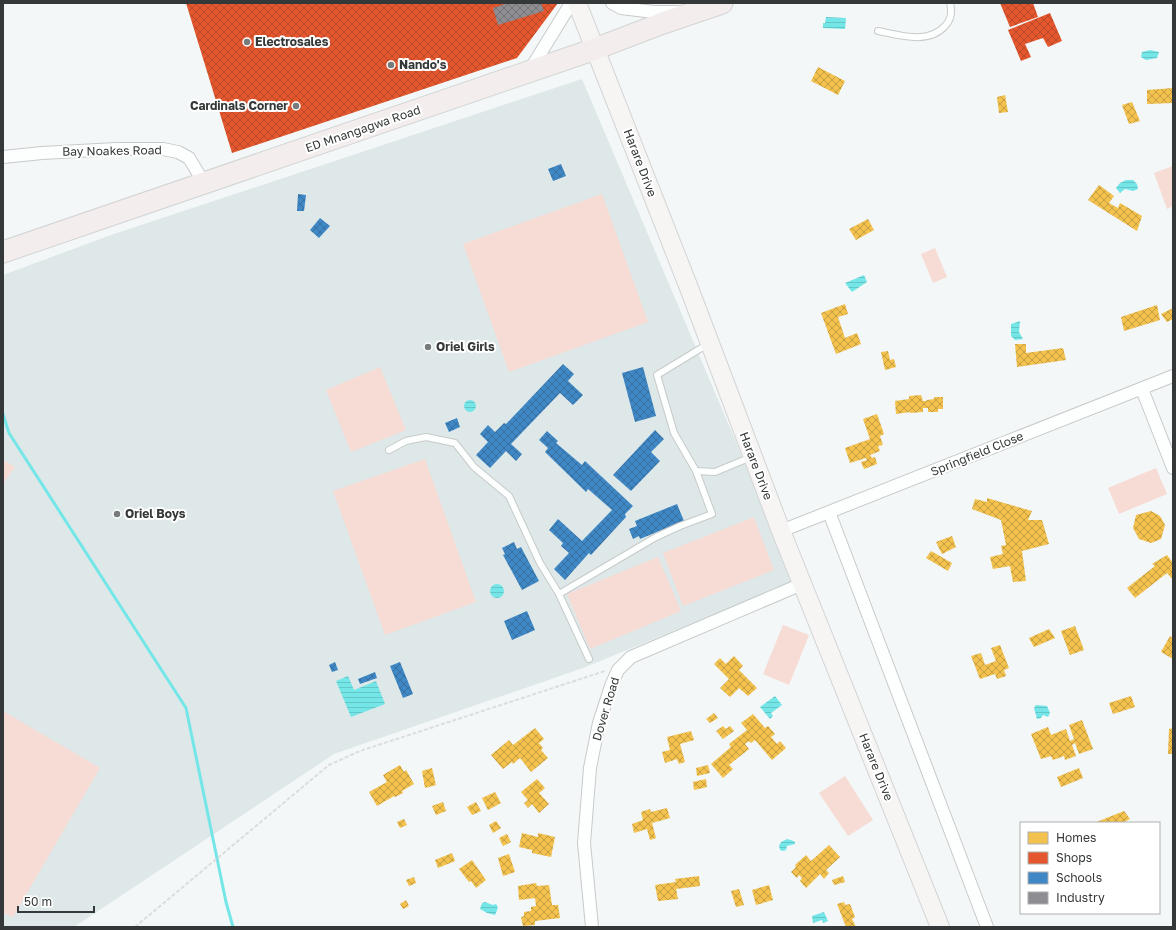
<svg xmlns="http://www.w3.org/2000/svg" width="1176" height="930" viewBox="0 0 1176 930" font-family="'Golos Text',sans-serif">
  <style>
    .built { fill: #dee8e8 }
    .pitch { fill: #f7dbd5 }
    .water { fill: url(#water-rules) }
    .homes { fill: url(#homes-cross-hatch) }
    .shops { fill: url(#shops-cross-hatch) }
    .schools { fill: url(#schools-cross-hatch) }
    .industry { fill: url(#industry-cross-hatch) }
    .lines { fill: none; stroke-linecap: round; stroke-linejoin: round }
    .stream { stroke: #74e6e8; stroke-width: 3 }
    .lane-casing { stroke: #c8caca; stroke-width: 8 }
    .street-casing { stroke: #c8caca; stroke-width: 14 }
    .primary-casing { stroke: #d3d4d4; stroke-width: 20 }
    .highway-casing { stroke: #d3d4d4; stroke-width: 23 }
    .path { stroke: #dcdddd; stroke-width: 2; stroke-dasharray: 4 2; stroke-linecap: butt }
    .lane { stroke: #fdfefe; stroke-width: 6 }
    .street { stroke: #fdfefe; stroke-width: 12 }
    .primary { stroke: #f7f4f4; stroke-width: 18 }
    .highway { stroke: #f3eeed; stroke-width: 21 }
    .poi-dot { fill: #787b7b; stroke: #fff; stroke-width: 1.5 }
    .labels { text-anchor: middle; stroke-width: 4; stroke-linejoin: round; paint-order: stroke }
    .poi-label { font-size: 12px; font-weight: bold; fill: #353838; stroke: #fff; text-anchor: start }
    .street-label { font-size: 12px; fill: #353838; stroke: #fff }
  </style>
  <defs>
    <pattern id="water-rules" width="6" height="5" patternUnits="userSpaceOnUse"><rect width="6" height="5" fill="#74e6e8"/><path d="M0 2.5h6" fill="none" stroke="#65c6c8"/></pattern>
    <pattern id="homes-cross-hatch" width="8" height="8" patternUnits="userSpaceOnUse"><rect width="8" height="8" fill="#f2c14e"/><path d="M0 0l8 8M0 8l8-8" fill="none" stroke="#c59e42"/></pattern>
    <pattern id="shops-cross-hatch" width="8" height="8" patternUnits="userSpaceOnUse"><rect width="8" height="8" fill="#e4572e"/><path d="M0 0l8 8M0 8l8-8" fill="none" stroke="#ba4928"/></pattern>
    <pattern id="schools-cross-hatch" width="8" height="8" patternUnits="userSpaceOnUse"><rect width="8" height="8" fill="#3f88c5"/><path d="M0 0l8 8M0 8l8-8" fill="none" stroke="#3670a1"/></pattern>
    <pattern id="industry-cross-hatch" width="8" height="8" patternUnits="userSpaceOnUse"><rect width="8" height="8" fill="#8d8d92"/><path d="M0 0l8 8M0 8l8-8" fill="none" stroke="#747478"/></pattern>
  </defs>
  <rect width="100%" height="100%" fill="#f3f7f7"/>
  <path class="built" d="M582,79L795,581L583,668L334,754L74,927H3V275L111,235Z"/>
  <path class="pitch" d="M1173,166V206L1167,209L1154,173Z
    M602,194L648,322L509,372L463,244Z
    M935,248L947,277L933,283L921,254Z
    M380,367L406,430L351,452L326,390Z
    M425,459L476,602L385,635L333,491Z
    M3,460L15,467L3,484Z
    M1156,468L1167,494L1119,514L1108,488Z
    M754,517L774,570L683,606L663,553Z
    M658,557L681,611L590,649L567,594Z
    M783,625L809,635L789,685L763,674Z
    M3,711L100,768L13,917L3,913Z
    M845,776L873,820L848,836L819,793Z"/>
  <path class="water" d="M826,17L846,18L845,29L823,28V23H825Z
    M1150,50L1159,52L1157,58L1146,60L1141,57L1142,52Z
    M1126,180H1133L1137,184L1138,189L1133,191L1125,189L1120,193L1116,188L1120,183Z
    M864,275L867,282L852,292L845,283Z
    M1020,321L1019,332L1023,339L1015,340L1011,336V324Z
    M464 406a6 6 0 1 1 12 0a6 6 0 1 1-12 0Z
    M490 591a7 7 0 1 1 14 0a7 7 0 1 1-14 0Z
    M348,676L354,690L376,681L385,704L351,717L336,681Z
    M775,696L782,705L771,713L773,716L770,719L760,707Z
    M1036,705L1047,706L1050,713L1048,717L1043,715L1041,718L1037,719L1034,708Z
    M787,839L791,840L795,842V844L787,846L786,850L783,851L780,850L779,846L781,842Z
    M485,902L493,905L496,904C499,908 497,911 495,915L487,913L480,909L482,903Z
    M824,912L828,921L823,923L822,920L813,923L812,916Z"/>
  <path class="homes" d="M818,67L845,81L838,95L811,81Z
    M1173,88V103L1147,104V90Z
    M1005,95L1008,112L999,113L997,97Z
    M1132,102L1140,121L1129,124L1122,105Z
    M1099,185L1114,196L1109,203L1118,208L1120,203L1142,216L1137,231L1088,200Z
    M868,219L874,230L856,240L849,229Z
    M845,304L848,314L838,317L845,338L857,333L861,344L836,354L821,313Z
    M1157,305L1160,320L1124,331L1121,317Z
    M1173,308V319L1167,322L1161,314Z
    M1015,344H1026V353L1063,348L1066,360L1017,367Z
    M888,351L890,360L894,359L896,367L885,370L881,352Z
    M921,395L923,401H926L927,400L934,399V397H943V409H938V412H928V408H923V412L910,413V412L896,414L895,401L909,399V396Z
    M877,414L884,434L880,436L883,445L878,446L880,451L870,455L872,458L875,457L877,464L864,469L861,462L867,460L866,458L850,463L845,448L870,439L863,419Z
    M987,498L1032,511L1028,520H1042L1049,544L1022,551L1026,581L1013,582L1010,566L993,569L990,557L1003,554L1001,546L1006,545L1001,520L972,509L975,499L987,502Z
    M1151,511L1160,516L1165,525L1161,539L1151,543L1139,539L1133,528L1136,515Z
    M952,536L956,547L942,554L936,542Z
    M931,551L952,563L948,571L926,558Z
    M1167,555L1173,563V580L1167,573L1135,598L1127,588L1155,566L1152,564Z
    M1075,626L1084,650L1070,655L1061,631Z
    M1049,629L1055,638L1034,647L1029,638Z
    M1170,636L1173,638V659L1161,652Z
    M1000,645L1009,668L1004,670L1006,676L997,679L995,674L980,679L971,656L981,653L985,665L996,661L991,648Z
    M734,656L743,666L739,670L757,688L748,696L739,688L730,697L720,688L729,679L714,664L720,658L726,664Z
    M1131,696L1135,707L1113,714L1109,703Z
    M714,713L718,718L710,723L706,719Z
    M753,714L765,728L768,726L775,734L771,737L777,744L780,741L786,748L772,760L755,740L751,743L749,741L745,744L749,749L729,765L733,769L723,778L711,764L731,747L729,744L747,730L741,723Z
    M1082,720L1093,749L1079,754L1075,743L1072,745L1076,756L1065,760L1064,756L1053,760L1051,756L1041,759L1031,734L1048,727L1051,735L1066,729L1070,741L1074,739L1069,725Z
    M723,726L726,729L730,726L734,731L723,739L716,731Z
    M535,728L544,739L539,743L543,748L541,750L548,758L531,772L520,758L513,764L512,762L503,769L491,755L509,740L513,745Z
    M1173,728V754H1168L1169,729Z
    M691,731L694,740L680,744L685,762L679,764L677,759L665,763L662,752L670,750L667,737Z
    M400,765L404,772L406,770L414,784L402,791L403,793L395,797L394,796L377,806L369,792L387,782L383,775Z
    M708,765L710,773L697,776L696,768Z
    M432,768L436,785L425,788L422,771Z
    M1079,768L1083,778L1061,787L1057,777Z
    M537,779L545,788L539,793L549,804L539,813L532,804L528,808L524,803L528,800L521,792Z
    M706,779L707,787L694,790L693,782Z
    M495,792L501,803L488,810L482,798Z
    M443,802L446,811L436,815L432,806Z
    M476,802L481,811L472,815L467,807Z
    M667,808L670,818L652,823L656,838L650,840L647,829L634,833L632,824L643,820L641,812L650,809L651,812Z
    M1124,811L1130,819L1122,823H1094Z
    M404,819L407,825L400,828L397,822Z
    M496,821L501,828L493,833L489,825Z
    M522,833L538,837V833L555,837L551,857L532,853V850L519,847Z
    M507,834L511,842L503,846L499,838Z
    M829,845L840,857L826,870L829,873L824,879L820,874L806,888L800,881L802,878L799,875L797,878L791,872L796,867L795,865L806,855L811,861Z
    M452,853L455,861L438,868L435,860Z
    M509,854L515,872L503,876L498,858Z
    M472,860L486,880L476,888L471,881L469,882L459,869Z
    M699,876L700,886L676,889L678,899L658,901L655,885L676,882L675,879Z
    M843,876L845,882L834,885L832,880Z
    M414,877L416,883L409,886L406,880Z
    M536,883L537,886L549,885L552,905H558L560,918L535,921V925L523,926L521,917L524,916V912L531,911V907L536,906L535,898L519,900L518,886Z
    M769,885L773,900L756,905L752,890Z
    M739,889L744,905L736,907L731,891Z
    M406,900L409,906L403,909L400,904Z
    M844,902L845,905L850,904L855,917L852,919L856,927H846L837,904Z"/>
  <path class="shops" d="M186,3H558L517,58L232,153Z
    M1000,3H1033L1038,17L1010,27Z
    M1050,13L1062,41L1048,47L1043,38L1025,44L1031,57L1021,61L1008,30Z"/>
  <path class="schools" d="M561,164L566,176L553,181L548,169Z
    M298,194L306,195L304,211H297Z
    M320,218L330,226L319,238L310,230Z
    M563,364L574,374L568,381L583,395L573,405L560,393L511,444L522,454L516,461L506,451L490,468L476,455L488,442L480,434L488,425L495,432L504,423L506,424Z
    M643,367L656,416L635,422L622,373Z
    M457,418L460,427L449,432L445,423Z
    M655,430L664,439L651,452L660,461L631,491L613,475Z
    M547,431L558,441L556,443L582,465L585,461L633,506L625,514L626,517L591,555L589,553L565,580L554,569L569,553L561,546L563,543L549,530L558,519L582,541L612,510L588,489L586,492L545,452L548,448L539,440Z
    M677,504L684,521L640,539L639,536L633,539L629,529L637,526L635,521Z
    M514,542L517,549L521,547L539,581L522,590L503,555L505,554L502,548Z
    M527,611L535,630L512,640L504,621Z
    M335,662L338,670L332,672L329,665Z
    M400,662L413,694L403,698L390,666Z
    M375,672L377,678L360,684L358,679Z"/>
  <path class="industry" d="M508,3H541L544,11L498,25L493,8Z"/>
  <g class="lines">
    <path class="stream" d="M3,414L9,433L186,708L226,902L233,927"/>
    <defs>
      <path id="lane" d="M878,31C899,35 928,45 945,26C951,20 952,11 950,3
        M708,344L657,375L674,433L696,471L715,472L744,460
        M389,450L406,441L426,437L455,443L474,467L509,496L540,563L559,594L589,659
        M559,594L656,537L680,526L712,514L696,471"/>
      <path id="street" d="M612,3L621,8L654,12H677
        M530,70L570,5V3
        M3,157L42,153L116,149H163L178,152L189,158L204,183
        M1142,389L1173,468
        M829,512L987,927
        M781,531L1173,376
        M592,927L584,843L590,768L599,723L611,686L618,670L631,657L802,584"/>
      <path id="primary" d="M577,3L689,288L781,531L940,927"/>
      <path id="highway" d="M3,252L595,49L663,23L722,3"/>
    </defs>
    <use href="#lane" class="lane-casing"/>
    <use href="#street" class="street-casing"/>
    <use href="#primary" class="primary-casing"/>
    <use href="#highway" class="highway-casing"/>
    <path class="path" d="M135,927L329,765L360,751L605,671"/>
    <use href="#lane" class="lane"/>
    <use href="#street" class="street"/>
    <use href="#primary" class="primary"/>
    <use href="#highway" class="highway"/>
  </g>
  <g class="poi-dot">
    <circle cx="247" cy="42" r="4"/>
    <circle cx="391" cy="65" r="4"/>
    <circle cx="296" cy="106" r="4"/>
    <circle cx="428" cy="347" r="4"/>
    <circle cx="117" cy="514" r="4"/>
  </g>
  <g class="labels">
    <g class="poi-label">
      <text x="255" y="46">Electrosales</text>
      <text x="399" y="69">Nando's</text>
      <text x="288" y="110" text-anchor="end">Cardinals Corner</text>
      <text x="436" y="351">Oriel Girls</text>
      <text x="125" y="518">Oriel Boys</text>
    </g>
    <g class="street-label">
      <text transform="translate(363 129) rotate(-19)" y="4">ED Mnangagwa Road</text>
      <text transform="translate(112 151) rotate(-1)" y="4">Bay Noakes Road</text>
      <text transform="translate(640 163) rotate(69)" y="4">Harare Drive</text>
      <text transform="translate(977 454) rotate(-22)" y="4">Springfield Close</text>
      <text transform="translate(756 466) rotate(69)" y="4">Harare Drive</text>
      <text transform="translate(606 709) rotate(-73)" y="4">Dover Road</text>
      <text transform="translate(876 767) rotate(68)" y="4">Harare Drive</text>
    </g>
  </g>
  <rect width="1176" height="930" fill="none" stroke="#353838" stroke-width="8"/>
  <rect x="1020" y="822" width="140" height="92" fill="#ffffff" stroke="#aeafaf"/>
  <rect x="1028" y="832" width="20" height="12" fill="#f2c14e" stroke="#aeafaf"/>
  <text x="1056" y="842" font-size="12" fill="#353838">Homes</text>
  <rect x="1028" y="852" width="20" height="12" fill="#e4572e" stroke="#aeafaf"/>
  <text x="1056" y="862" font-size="12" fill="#353838">Shops</text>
  <rect x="1028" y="872" width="20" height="12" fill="#3f88c5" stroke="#aeafaf"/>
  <text x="1056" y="882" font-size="12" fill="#353838">Schools</text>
  <rect x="1028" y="892" width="20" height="12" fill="#8d8d92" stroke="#aeafaf"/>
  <text x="1056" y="902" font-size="12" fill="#353838">Industry</text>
  <path d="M18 906v6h76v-6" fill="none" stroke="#353838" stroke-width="2"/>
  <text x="24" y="906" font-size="12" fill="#353838" stroke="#ffffff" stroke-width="3" paint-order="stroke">50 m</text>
</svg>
